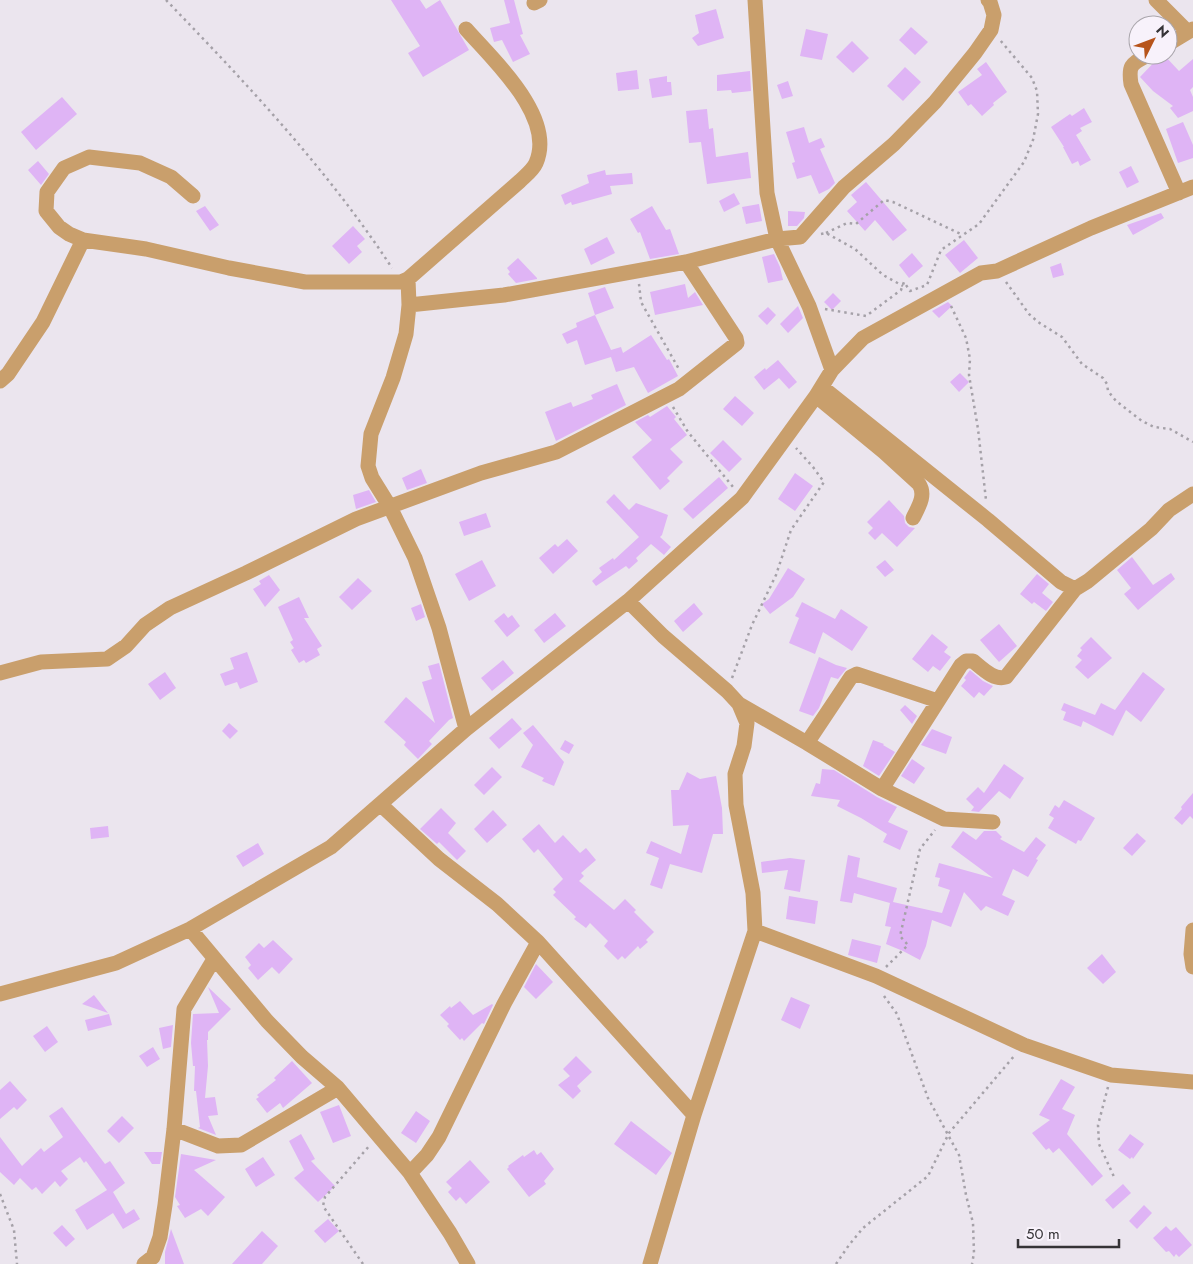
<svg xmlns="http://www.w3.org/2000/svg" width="1193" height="1264" viewBox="0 0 1193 1264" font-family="Jost,sans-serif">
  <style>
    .building { fill: #dfb4f5 }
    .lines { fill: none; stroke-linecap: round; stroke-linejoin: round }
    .path { stroke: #a5a1a8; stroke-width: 2.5; stroke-dasharray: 2.5 4; stroke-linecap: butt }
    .minor { stroke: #c99f6c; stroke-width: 15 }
  </style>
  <rect width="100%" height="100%" fill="#ebe5ee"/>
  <path class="building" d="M391,0H420L426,9L440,0L469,50L423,77L408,53L420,46Z
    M504,0H514L523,34L520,35L530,54L513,62L502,40L494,42L490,28L510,23Z
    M716,9L724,38L698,46L692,38L699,33L695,15Z
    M911,27L928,42L915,55L899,40Z
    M806,29L828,34L822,60L800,56Z
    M852,41L869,58L853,73L836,57Z
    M1161,55H1164L1179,71L1193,59V87L1190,90L1193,97V111L1178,118L1170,108L1173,106L1153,91L1140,77Z
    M986,62L1007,92L993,103L994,105L982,116L971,104L968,106L958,92L982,75L977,69Z
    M905,67L921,82L903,101L887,86Z
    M637,70L639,89L618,91L616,73Z
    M750,71L751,91L732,93L731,90L717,91V75Z
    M667,76V82H671L672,95L652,98L649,79Z
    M788,81L793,96L782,99L777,85Z
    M62,97L77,114L36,150L21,132Z
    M1084,108L1092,122L1080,128L1082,131L1076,135L1091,160L1080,166L1078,161L1072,164L1063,147H1064L1051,127L1070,114L1072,116Z
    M707,109L709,129L713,128L716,157L748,152L751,178L707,184L701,142L689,143L686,111Z
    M1183,122L1193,145V158L1178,163L1166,129Z
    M804,127L809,143L821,138L825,147L820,149L835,183L829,189L819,194L811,175L797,179L792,163L795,162L786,132Z
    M38,161L49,174L41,185L28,170Z
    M1131,166L1139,182L1127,188L1119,172Z
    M605,170L606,175L632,173L633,184L610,186L612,194L572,205L571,202L565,205L561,195L589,183L587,175Z
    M866,182L907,230L893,241L875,220L865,231L847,211L857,202L851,195Z
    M734,193L740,204L724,212L719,201Z
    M759,204L762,221L746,224L742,207Z
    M205,206L219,225L210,231L196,211Z
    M652,206L666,230L670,229L679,254L650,259L640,232L638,233L630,219Z
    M788,211L805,212L804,218L797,226H788Z
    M1161,213L1164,218L1133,235L1127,225Z
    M353,226L365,239L357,246L362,252L349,264L332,246Z
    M607,237L615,253L591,265L584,249Z
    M964,240L978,258L960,273L945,255Z
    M912,253L923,266L909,278L899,265Z
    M774,254L780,267L783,280L768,283L762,257Z
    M518,258L537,278V279L516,283L508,274L510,272L507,268Z
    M1061,263L1064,275L1053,278L1050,267Z
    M685,284L688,298L695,292L703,305L655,315L650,292Z
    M605,287L614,308L595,315L588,293Z
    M833,293L841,301L832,310L824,302Z
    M948,302L952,306L939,318L932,311Z
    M798,306L803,318L788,333L780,324Z
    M768,307L776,315L767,325L758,316Z
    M595,315L611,350L621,347L623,353L651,335L667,360L669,359L678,376L648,393L634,367L616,372L611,357L585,365L577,340L567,344L562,334L577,327L576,323Z
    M778,360L797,382L789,389L779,378L764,390L754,377L765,368L766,370Z
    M960,373L969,382L959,392L950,382Z
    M617,384L626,405L556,441L545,412L571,402L573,407L593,399L591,395Z
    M735,396L754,413L742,426L723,409Z
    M667,406L676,417L674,419L687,435L670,449L683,462L667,478L670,481L660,490L632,457L652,440L635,422L648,415L650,417Z
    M723,440L742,459L729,472L710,453Z
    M421,469L427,483L407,490L402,478Z
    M795,473L813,486L795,511L778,499Z
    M719,477L728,488L693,519L683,509Z
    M369,490L376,502L356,509L353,495Z
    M614,494L629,510L636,503L668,515L662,535L660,537L671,547L664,555L651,544L636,558L638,561L629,569L626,566L596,586L592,581L602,572L599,568L613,558L614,560L639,537L606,502Z
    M889,500L904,516L905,523L909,527L915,528L897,547L882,533L875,540L868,533L873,528L867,522Z
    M486,513L491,527L464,536L459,522Z
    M567,539L578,551L553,574L539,558L555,544L558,547Z
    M1132,557L1153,585L1171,573L1175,579L1138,610L1124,594L1131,588L1117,570Z
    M482,560L496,586L469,601L455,574Z
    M885,560L894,570L885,577L876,567Z
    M788,568L805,579L793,597L770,614L762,604L769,599Z
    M1037,574L1049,584L1042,593L1053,602L1046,611L1034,602L1032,604L1020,594Z
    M269,575L280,590L265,607L253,589L261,584L259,581Z
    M358,578L372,591L352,610L339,597Z
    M299,597L309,618H304L322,646L317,649L320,655L306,663L304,660L299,663L291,650L294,648L290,642L293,640L278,607Z
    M802,602L835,619L841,609L868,627L852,651L823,632L815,654L789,643L799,618L795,616Z
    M694,603L703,614L683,632L674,621Z
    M421,604L425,617L416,621L411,608Z
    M504,613L508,618L512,615L520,626L507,637L494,621Z
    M555,613L566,626L544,643L534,630Z
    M999,624L1017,646L999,662L980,640Z
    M932,634L948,647L944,652L951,657L940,671L933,666L928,672L912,659Z
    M1091,637L1112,658L1088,679L1075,667L1082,660L1077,656L1082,650L1080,648Z
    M247,652L258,682L240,689L237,682L225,686L220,674L234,669L230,658Z
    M819,657L836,665L847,668L838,679L831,677L819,708L813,716L799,711Z
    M503,660L514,673L492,691L481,678Z
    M439,663L453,718L449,720L429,741L432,744L418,759L404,745L406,742L384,722L406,697L435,723L422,682L432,679L428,666Z
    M970,670L983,681L993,686L984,696L979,692L974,698L961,686L966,680L964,678Z
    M165,672L176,688L160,700L148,684Z
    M1143,672L1165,689L1141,722L1126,710L1113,736L1083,721L1081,727L1063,720L1066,712L1061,710L1064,703L1095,715L1101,703L1115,710Z
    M905,705L917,716L912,724L900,710Z
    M512,718L522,729L499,749L489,738Z
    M229,723L238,731L230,739L222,731Z
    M533,725L564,762L554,786L542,781L544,778L521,767L533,745L523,733Z
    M932,729L952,737L946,754L921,745Z
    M565,740L574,745L569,754L560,749Z
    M873,740L884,744L883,745L895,752L879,776L863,766Z
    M912,759L925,768L914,784L901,776Z
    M1004,764L1024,778L1010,799L999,791L979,812L971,811L974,807L966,799L978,787L984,793Z
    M492,767L502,777L484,795L474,785Z
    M822,769L834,770L877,797L897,807L888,822L908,831L900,850L883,842L887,834L861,818L837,806L840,800L811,796L816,783L820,784Z
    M687,772L700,779L716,776L722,808L723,834H713L702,873L670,864L662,889L650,885L659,858L646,853L651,841L681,854L689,825L673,826L671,790H679Z
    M1193,793V819L1190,816L1182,825L1174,818L1182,809L1181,807Z
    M1064,800L1095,818L1081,841L1078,840L1076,844L1048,828L1054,818L1049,815L1055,805L1059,808Z
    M441,808L456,823L448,833L466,851L457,860L439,842L437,844L420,829Z
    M493,810L507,825L487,843L474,829Z
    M539,824L555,843L563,835L580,853L586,848L596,860L581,873L584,876L579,881L614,910L625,899L636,910L634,912L654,932L646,940L648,942L640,949L638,946L625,959L622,956L618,960L604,946L608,941L590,923L586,928L574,919L576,917L553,895L556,892L553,889L563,879L538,849L534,853L522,839Z
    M108,826L109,837L91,839L90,828Z
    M963,831L976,840L984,831H996L1002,837L1000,839L1024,852L1036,837L1046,845L1036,859L1038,860L1028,877L1013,869L1002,895L1015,901L1008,916L986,906L981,911L964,892L951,927L932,920L926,946L920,960L903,951L886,944L891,927L885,926L890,903L854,893L852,903L840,901L848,855L860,858L857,877L897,888L893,902L942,913L950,890L938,886L940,878L935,877L939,863L993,878L951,847Z
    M1137,833L1146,841L1132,856L1123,848Z
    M258,843L264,854L243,867L236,856Z
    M790,858L805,860L800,892L784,889L788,870L762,873L761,862Z
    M789,896L818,901L815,924L786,919Z
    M852,939L881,946L877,963L848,955Z
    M273,940L293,959L279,974L272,967L258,980L248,968L251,965L245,957L259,943L264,948Z
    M1102,954L1116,972L1103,984L1087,968Z
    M536,964L553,982L536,999L524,987Z
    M208,987L231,1009L208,1032V1040H207L208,1066L205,1098L215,1097L218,1115L208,1116L216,1135L198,1128L200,1127L196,1091H194L195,1066H193L191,1043L193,1014L219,1013Z
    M94,995L108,1013L82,1004Z
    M791,997L810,1005L800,1029L781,1020Z
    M460,1001L473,1015L492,1004L493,1005L484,1024L482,1023L464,1041L462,1038L460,1040L447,1026L449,1024L440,1015L450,1006L451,1008Z
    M109,1014L112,1025L88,1031L85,1020Z
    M173,1025L171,1047L163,1049L159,1028Z
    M47,1026L58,1042L45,1052L33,1036Z
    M153,1047L160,1059L147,1067L139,1056Z
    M576,1056L592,1072L577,1086L581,1091L573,1099L558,1085L570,1076L563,1069Z
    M292,1061L312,1083L283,1108L280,1103L267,1113L256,1099L259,1097L257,1095L276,1080L274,1078Z
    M1061,1079L1075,1087L1062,1109L1075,1115L1067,1134L1103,1176L1092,1186L1059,1148L1053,1153L1049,1148L1046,1150L1032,1133L1050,1120L1039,1115Z
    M10,1081L27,1100L17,1110L14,1107L0,1119V1090Z
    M339,1105L351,1136L333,1143L320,1112Z
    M62,1107L105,1164L110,1161L125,1183L113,1192L126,1214L134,1209L140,1219L123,1229L113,1213L87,1230L75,1210L107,1190L86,1161L84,1163L80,1157L61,1171L68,1179L60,1187L55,1181L42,1194L36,1187L32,1190L20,1178L14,1185L0,1172V1137L22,1166L41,1148L44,1152L63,1137L49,1116Z
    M416,1111L430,1121L416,1143L401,1133Z
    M122,1116L134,1128L119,1143L107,1131Z
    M631,1121L672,1153L656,1175L614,1144Z
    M301,1134L315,1159L311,1161L335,1186L318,1202L294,1178L304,1170L289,1141Z
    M1130,1134L1144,1144L1133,1159L1132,1157L1130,1159L1118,1150Z
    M534,1150L537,1155L541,1152L554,1169L544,1181L546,1184L529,1197L507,1169L509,1167L508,1166L523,1155L524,1157Z
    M144,1152H162L160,1164H152Z
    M181,1154L216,1160L194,1170L225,1197L208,1216L201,1209L185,1218L177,1206L180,1205L175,1197Z
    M263,1157L275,1175L256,1187L245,1169Z
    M470,1160L490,1182L466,1204L460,1197L456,1201L448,1192L452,1188L446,1182Z
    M1123,1184L1131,1193L1113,1209L1105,1200Z
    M1144,1205L1152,1213L1137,1229L1129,1221Z
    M328,1219L339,1231L325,1243L314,1231Z
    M62,1225L75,1239L66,1247L53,1233Z
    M1166,1226L1171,1231L1176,1227L1192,1245L1179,1257L1176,1254L1174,1257L1169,1251L1166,1252L1153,1238Z
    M171,1229L184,1264H165V1252Z
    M262,1231L278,1246L262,1264H232Z"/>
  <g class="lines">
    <path class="path" d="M166,0C247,84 328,170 392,268
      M826,233L847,223L856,224L884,200L893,202L963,235
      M821,234L826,233L855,249L883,275L903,286
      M1006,282L1029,314L1038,322L1062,337L1082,364L1103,378L1107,384L1108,391L1116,401L1142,421L1154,427L1170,429L1193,442
      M639,284L641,302L680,371
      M951,306L966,338L970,359L969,375L978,429L986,500
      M825,309L866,316L901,290L904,282L910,291L927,285L941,250L979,224L1024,162L1033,140L1038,114L1037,91L1032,78L1000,40
      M673,407L688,432L733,487
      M732,678L752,625L776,575L791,530L824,482L813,467L796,448
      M886,967L908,945L900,936L920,849L935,830
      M884,996L897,1014L928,1098L959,1155L966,1195L973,1223L974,1253L972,1264
      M1108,1087L1098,1125L1099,1144L1115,1179
      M0,1194L14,1230L17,1264
      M363,1264L323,1206L325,1197L370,1145
      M836,1264L849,1245L863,1228L928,1176L949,1133L1015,1055"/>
    <path class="minor" d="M755,0L767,193L777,239L809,306L832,370
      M1156,0L1188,32
      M534,3L540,0
      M1168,44L1193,29
      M1148,55C1132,64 1128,64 1131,84L1179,193
      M193,196L171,177L140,163L89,157L64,168L47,192L46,211L59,227L69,234L83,240L146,249L229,268L305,282H401L408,279
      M409,305L504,295L686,262L777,239L800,237L844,187L894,144L935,102L975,53L991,30L994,15L990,2L988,0
      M0,381L8,374L43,322L83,240
      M822,387L988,520L1061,582L1075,589L1088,581L1151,529L1169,510L1193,494
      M816,396L884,452L919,484C926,495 919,506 913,518
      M628,601L663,636L727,691L739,704L747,723L744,746L735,774L736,805L753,893L755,931L694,1115L650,1264
      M0,673L41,662L107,659L126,646L145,625L170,608L246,573L356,519L481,473L556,452L679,389L737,343L736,338L686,262
      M739,704L807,743L882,789L944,819L993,822
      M466,729L439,628L415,558L390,507L372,478L368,466L371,434L393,378L406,334L409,305L408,279L520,181C525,176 533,170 536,163C556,117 494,61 466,29
      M807,743L851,677L857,674L938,701
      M882,789L961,665L966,661H973C982,668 994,681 1006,677L1075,589
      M380,804L439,859L497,904L538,942L694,1115
      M190,929L267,1021L302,1057L338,1088L410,1173L450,1233L468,1264
      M1193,930L1191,954L1193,967
      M755,931L876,976L1024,1045L1111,1075L1193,1082
      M0,994L116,963L190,929L331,847L466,729L628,601L742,498L816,396L832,370L863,338L981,273L997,271L1091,228L1193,187
      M174,1129L218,1146L241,1145L338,1088
      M410,1173L427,1155L439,1137L504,1004L538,942
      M144,1264L153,1257L160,1237L165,1205L174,1129L184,1009L214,959"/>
  </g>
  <g transform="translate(1153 40) rotate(48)"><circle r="24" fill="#f8f2fb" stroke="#aaa6ac"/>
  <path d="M0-4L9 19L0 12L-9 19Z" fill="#b7541b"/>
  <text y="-8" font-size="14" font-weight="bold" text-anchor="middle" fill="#353336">N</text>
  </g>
  <path d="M1018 1239v8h101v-8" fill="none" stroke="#353336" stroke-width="2.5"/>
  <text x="1026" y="1239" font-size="15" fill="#353336" stroke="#f8f2fb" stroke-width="4" paint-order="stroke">50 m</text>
</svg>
